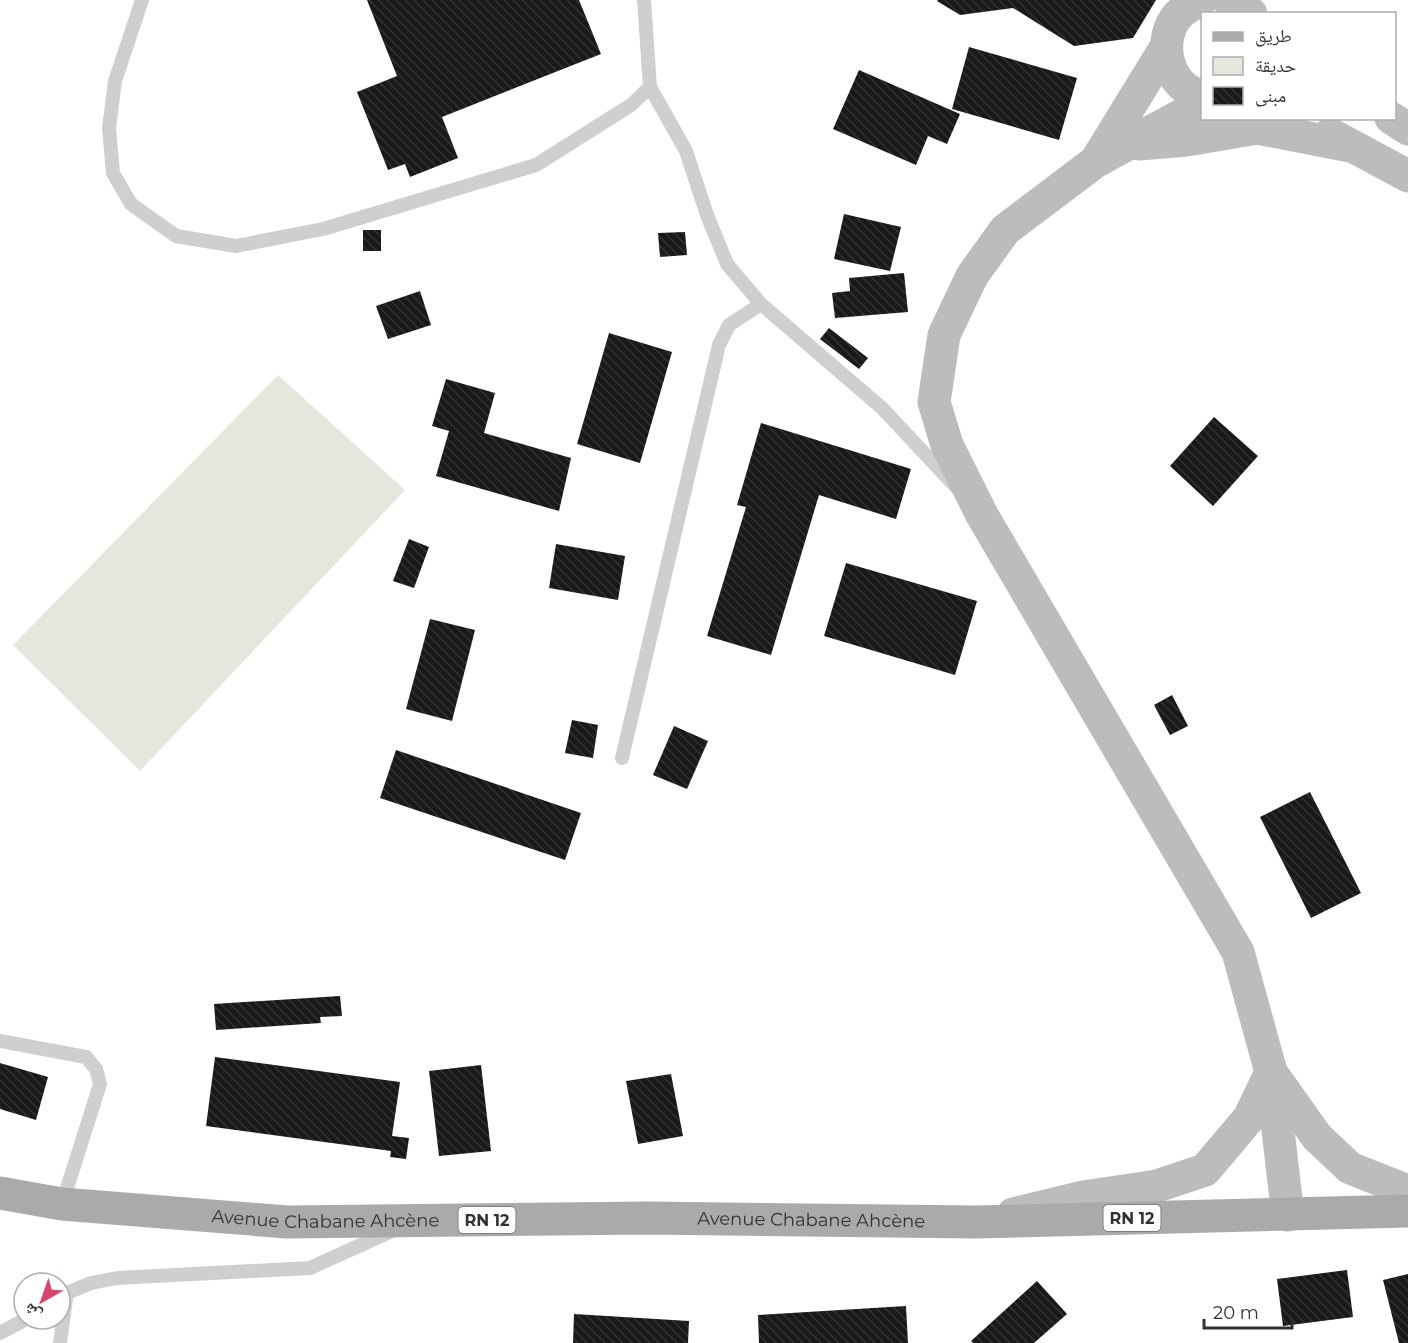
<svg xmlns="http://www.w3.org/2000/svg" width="1408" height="1343" viewBox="0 0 1408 1343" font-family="Montserrat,'Noto Naskh Arabic',sans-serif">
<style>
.green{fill:#e4e8dc}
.building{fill:url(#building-back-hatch)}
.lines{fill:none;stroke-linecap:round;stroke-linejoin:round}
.service{stroke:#cfcfcf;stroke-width:14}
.secondary{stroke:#bcbcbc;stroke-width:33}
.primary{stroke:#aaa;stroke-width:33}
.labels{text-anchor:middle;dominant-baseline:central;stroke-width:6;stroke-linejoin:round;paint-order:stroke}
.shield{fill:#fff;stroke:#707070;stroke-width:1.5}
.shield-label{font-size:16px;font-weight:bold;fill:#323232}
.street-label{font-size:18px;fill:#323232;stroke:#fff}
</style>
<defs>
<pattern id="building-back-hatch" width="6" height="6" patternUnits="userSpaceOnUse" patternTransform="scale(1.5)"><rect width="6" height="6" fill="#191919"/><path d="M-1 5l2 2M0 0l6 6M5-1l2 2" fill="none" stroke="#323232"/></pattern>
</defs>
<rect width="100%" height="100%" fill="#fff"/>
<path class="green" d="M278,375L405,490L140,771L13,645Z"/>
<path class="building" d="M367,0H579L601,54L442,117L458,158L410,177L405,164L388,170L357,92L397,76Z
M938,0H1156L1133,38L1074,46L1013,8L960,15L937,1Z
M969,47L1077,78L1059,140L952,109Z
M859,70L960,114L947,144L928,136L916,165L833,129Z
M844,214L901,227L890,271L834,259Z
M363,230H381V251H363Z
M685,232L687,255L660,257L658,233Z
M904,273L908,312L835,318L832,293L850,291L849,278Z
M420,291L431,325L388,339L376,306Z
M829,328L868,358L859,369L820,339Z
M609,333L672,352L640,463L577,444Z
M446,379L495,393L484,433L571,458L559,511L436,476L449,431L432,426Z
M1214,417L1258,456L1213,506L1170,466Z
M761,423L911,469L896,519L819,495L771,655L707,636L746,507L737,505Z
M409,539L429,547L414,588L393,581Z
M556,544L625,556L618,600L549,588Z
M846,563L977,601L955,675L824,636Z
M430,619L475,630L452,721L406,709Z
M1172,695L1188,726L1170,735L1154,705Z
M572,720L598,725L593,758L565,753Z
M674,726L708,741L687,789L653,775Z
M396,750L581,813L565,860L380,798Z
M1310,792L1361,893L1311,918L1260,817Z
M340,996L342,1016L320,1017L321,1023L216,1030L214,1004Z
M215,1057L400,1082L392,1136L409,1138L406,1159L390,1157L391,1151L206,1126Z
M0,1063L48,1077L36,1120L0,1109Z
M481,1065L491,1151L439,1156L429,1071Z
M671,1074L683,1136L638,1144L626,1081Z
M1347,1270L1353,1317L1283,1326L1277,1279Z
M1408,1274V1343H1399L1383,1280Z
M1037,1281L1067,1314L1034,1343H973L971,1341Z
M906,1306L908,1343H759L758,1315Z
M574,1314L689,1321L688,1343H573Z"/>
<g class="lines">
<path class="service" d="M142,0L115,81L109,128L113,173L131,204L176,236L236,246L323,229L536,165L631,105L650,87L686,151L707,215L727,264L761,304L882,408L956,487
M644,0L650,87
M622,758L719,345L729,325L761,304
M0,1041L86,1057L96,1069L100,1084L62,1204
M60,1296L91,1283L117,1278L310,1268L394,1230
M0,1333L26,1319
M60,1343L67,1292"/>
<path class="secondary" d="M1201,0C1191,5 1181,10 1175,19C1157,46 1169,88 1202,96
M1228,0L1246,9L1251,14
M1202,104L1095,162L1005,230L972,276L944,335L934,402L947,445L982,515L1238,952L1271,1072L1288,1215
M1391,118L1408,129
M1330,134L1408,176
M1139,144L1187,140L1257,128L1350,146
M1096,161L1166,47
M1273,1075L1317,1137L1350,1168L1408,1191
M1013,1214L1083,1197L1157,1186L1205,1170L1249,1118L1271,1072"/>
<path class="primary" id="s1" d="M0,1193L62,1204L287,1222L647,1218L976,1222L1408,1211"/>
</g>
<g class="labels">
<g class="shield">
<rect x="1103.5" y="1205" width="57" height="26" rx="4.5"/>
<rect x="458.5" y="1207" width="57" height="26" rx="4.5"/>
</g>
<g class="shield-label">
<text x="1132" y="1218">RN 12</text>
<text x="487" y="1220">RN 12</text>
</g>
<g class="street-label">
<text stroke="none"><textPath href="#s1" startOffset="327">Avenue Chabane Ahcène</textPath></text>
<text stroke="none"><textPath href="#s1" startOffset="813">Avenue Chabane Ahcène</textPath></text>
</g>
</g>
<rect x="1201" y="12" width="195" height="108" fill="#ffffff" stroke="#adadad" stroke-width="1.5"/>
<rect x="1213" y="32" width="30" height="9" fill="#aaaaaa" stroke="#adadad" stroke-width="1.5"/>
<text x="1255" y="42" font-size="18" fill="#323232">طريق</text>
<rect x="1213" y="57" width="30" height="18" fill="#e4e8dc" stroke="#adadad" stroke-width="1.5"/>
<text x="1255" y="72" font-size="18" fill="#323232">حديقة</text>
<rect x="1213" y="87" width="30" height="18" fill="url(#building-back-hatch)" stroke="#adadad" stroke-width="1.5"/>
<text x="1255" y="102" font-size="18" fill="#323232">مبنى</text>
<g transform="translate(42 1301) rotate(220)"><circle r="28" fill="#ffffff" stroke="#adadad" stroke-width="1.5"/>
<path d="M0-4.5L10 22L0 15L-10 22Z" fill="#d8466a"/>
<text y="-9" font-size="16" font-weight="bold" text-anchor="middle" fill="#323232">ش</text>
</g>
<path d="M1204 1319v9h88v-9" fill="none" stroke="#323232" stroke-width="3"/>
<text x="1213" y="1319" font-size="18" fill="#323232" stroke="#ffffff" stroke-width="4.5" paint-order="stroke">20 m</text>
</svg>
